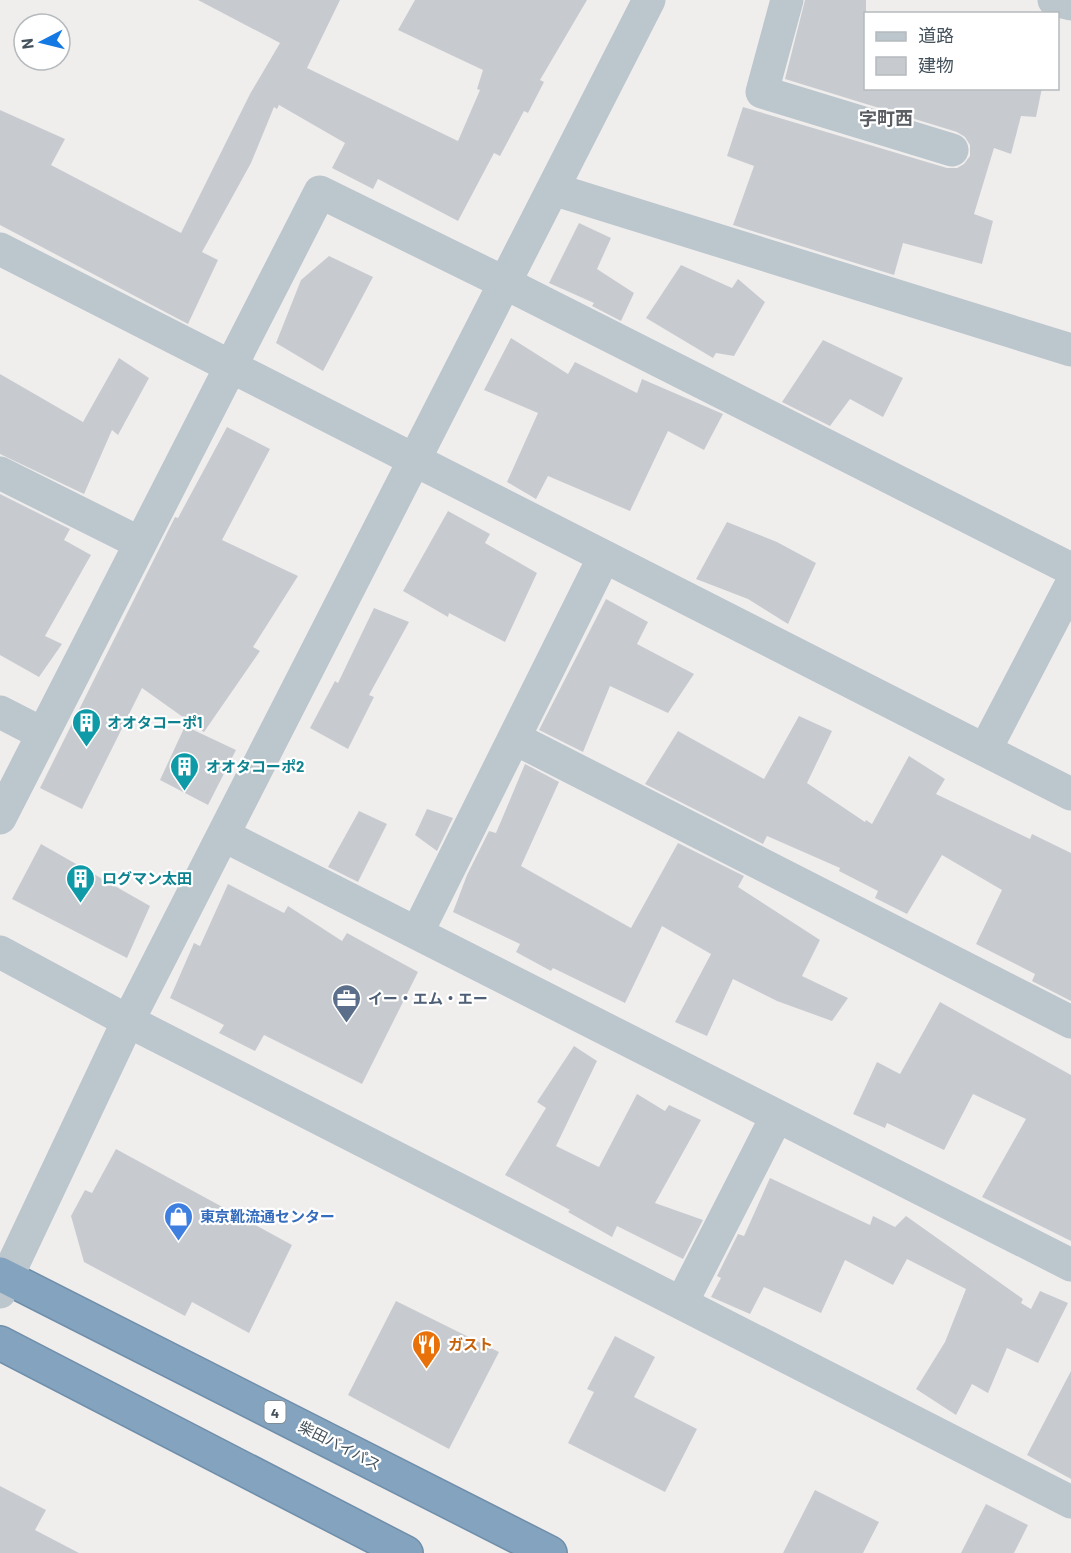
<svg xmlns="http://www.w3.org/2000/svg" width="1071" height="1553" viewBox="0 0 1071 1553" font-family="Barlow,'Noto Sans JP',sans-serif">
<style>
.building{fill:#c7cbd0}
.lines{fill:none;stroke-linecap:round;stroke-linejoin:round}
.highway-casing{stroke:#6f8eaa;stroke-width:36}
.minor{stroke:#bbc6cd;stroke-width:33}
.highway{stroke:#83a3be;stroke-width:33}
.labels{text-anchor:middle;dominant-baseline:central;stroke-width:4.5;stroke-linejoin:round;paint-order:stroke}
.shield{fill:#fff;stroke:#7d868c;stroke-width:1.5}
.shield-label{font-size:14px;font-weight:bold;fill:#45525b}
.culture-label{font-size:15px;font-weight:bold;fill:#0d838f;stroke:#fff;text-anchor:start}
.service-label{font-size:15px;font-weight:bold;fill:#4e5e75;stroke:#fff;text-anchor:start}
.shop-label{font-size:15px;font-weight:bold;fill:#366cbe;stroke:#fff;text-anchor:start}
.food-label{font-size:15px;font-weight:bold;fill:#c56008;stroke:#fff;text-anchor:start}
.street-label{font-size:15px;fill:#45525b;stroke:#fff}
.quarter-label{font-size:18px;font-weight:bold;fill:#5a5e63;stroke:#fff}
</style>
<rect width="100%" height="100%" fill="#f0eded"/>
<path class="building" d="M198,0H340L307,68L458,141L480,90L477,89L483,70L398,30L415,0H587L540,80L544,82L528,113L524,111L500,156L494,153L458,221L378,179L373,189L332,168L345,143L279,105L277,109L274,107L251,163L202,252L218,260L188,324L0,225V110L65,139L51,165L181,233L250,94L280,43Z
M805,0H866V88H1042L1036,117L1021,116L1011,154L994,148L974,214L993,221L982,264L903,243L894,275L733,225L754,166L727,156L743,107L947,168H957L964,164L970,156V145L965,137L957,132L785,79Z
M579,223L611,238L597,269L634,293L621,321L592,306L594,303L549,283Z
M329,256L373,277L323,371L276,343L301,280Z
M681,265L732,288L738,279L765,302L734,356L716,353L713,358L646,318Z
M511,338L568,374L575,362L637,393L642,379L723,414L704,450L668,431L630,511L548,476L536,499L507,482L538,413L484,390Z
M823,340L903,378L883,417L850,399L830,426L782,402Z
M119,358L149,378L118,435L112,430L84,494L0,454V374L83,422Z
M227,427L270,449L222,540L298,576L253,647L260,651L204,732L142,688L82,809L40,788L175,517L178,518Z
M0,494L70,529L64,540L91,555L45,636L62,644L39,677L0,655Z
M448,511L490,534L485,543L537,573L505,642L449,613L448,617L403,591Z
M727,522L777,542L816,563L788,624L748,599L696,579Z
M606,599L648,622L637,644L694,674L668,713L610,686L583,752L539,730Z
M374,608L409,622L369,695L374,697L348,749L310,728L335,681L338,683Z
M799,716L832,731L807,783L865,822L866,820L872,824L909,756L945,779L936,794L1030,839L1032,834L1071,853V1001L1032,981L1035,974L976,944L1002,890L942,855L907,914L875,898L878,891L839,871L840,868L767,836L763,844L645,784L678,731L764,779Z
M185,726L236,750L208,805L160,780Z
M525,764L559,782L521,866L631,928L678,843L744,876L738,887L820,940L802,976L848,998L832,1021L777,1001L733,979L707,1036L675,1022L711,954L662,926L625,1003L553,968L551,971L516,952L520,944L453,912L467,875L489,831L496,833Z
M427,809L453,818L437,851L415,835Z
M359,811L387,824L358,882L328,867Z
M41,844L150,906L127,958L12,899Z
M228,884L284,913L288,906L342,941L347,933L418,972L362,1084L264,1035L255,1051L219,1033L224,1025L170,998L194,943L200,946Z
M940,1002L1071,1075V1241L982,1197L1026,1119L973,1094L944,1150L887,1123L885,1128L853,1114L877,1062L900,1074Z
M574,1046L597,1061L556,1146L599,1167L637,1094L665,1111L669,1105L701,1120L655,1203L703,1220L683,1259L617,1226L612,1237L568,1212L570,1210L505,1175L546,1108L537,1102Z
M116,1149L292,1245L249,1333L192,1302L185,1316L84,1262L71,1216L85,1190L92,1193Z
M770,1178L870,1225L873,1216L895,1227L906,1216L1023,1299L1021,1303L1031,1309L1040,1291L1068,1303L1038,1363L1007,1348L988,1393L972,1384L956,1415L916,1389L945,1342L966,1289L907,1259L893,1285L845,1260L821,1313L764,1287L750,1314L711,1297L721,1278L717,1276L738,1234L744,1236Z
M396,1301L499,1352L449,1449L348,1395Z
M615,1336L655,1357L634,1397L697,1429L665,1492L568,1443L594,1392L587,1389Z
M1071,1371V1479L1027,1455Z
M0,1486L46,1510L35,1530L79,1553H0Z
M815,1490L879,1522L863,1553H783Z
M986,1504L1028,1525L1014,1553H961Z"/>
<g class="lines">
<defs>
<path id="highway" d="M0,1274L550,1553
M0,1343L406,1553"/>
</defs>
<use href="#highway" class="highway-casing"/>
<path class="minor" d="M787,0L762,92L952,150
M1054,0L1071,4
M553,189L1071,350
M0,249L1071,794
M0,473L140,543
M0,712L43,734
M514,738L1071,1022
M985,750L1071,585
M0,818L320,192L505,283L1071,569
M223,835L1071,1265
M417,933L604,557
M0,952L128,1021L1071,1502
M0,1292L128,1021L649,0
M682,1302L777,1116"/>
<use href="#highway" class="highway"/>
</g>
<defs>
<symbol id="building-pin" viewBox="-11 -11 22 30"><path d="M0 17L-7.5 6A9.5 9.5 0 1 1 7.5 6Z" fill="#0f9aa8" stroke="#fff"/><path d="M-4-6H4V6H1V3H-1V6H-4ZM-2.5-4.3h1.7v1.8h-1.7ZM.8-4.3h1.7v1.8H.8ZM-2.5-1h1.7V.8h-1.7ZM.8-1h1.7V.8H.8Z" fill="#fff"/></symbol>
<symbol id="office-pin" viewBox="-11 -11 22 30"><path d="M0 17L-7.5 6A9.5 9.5 0 1 1 7.5 6Z" fill="#5c6f8a" stroke="#fff"/><path d="M-6-3h4V-5.5h4V-3h4V5H-6ZM-1-4.5V-3h2v-1.5ZM-6 0V1H6V0Z" fill="#fff"/></symbol>
<symbol id="shop-pin" viewBox="-11 -11 22 30"><path d="M0 17L-7.5 6A9.5 9.5 0 1 1 7.5 6Z" fill="#3f7fe0" stroke="#fff"/><path d="M-5-2.5h2.3a2.7 3.5 0 0 1 5.4 0H5L5.5 6h-11ZM-1.5-2.5h3a1.5 2.3 0 0 0-3 0Z" fill="#fff"/></symbol>
<symbol id="restaurant-pin" viewBox="-11 -11 22 30"><path d="M0 17L-7.5 6A9.5 9.5 0 1 1 7.5 6Z" fill="#e8710a" stroke="#fff"/><path d="M-5-6h1v4h1v-4h1v4h1v-4h1v5L-1.5 .5V6h-2V.5L-5-1ZM5-6V6H3V1.5H1.5Q1.5-4 5-6Z" fill="#fff"/></symbol>
</defs>
<g fill-rule="evenodd">
<use href="#building-pin" x="70" y="706" width="33" height="45"/>
<use href="#building-pin" x="168" y="750" width="33" height="45"/>
<use href="#building-pin" x="64" y="862" width="33" height="45"/>
<use href="#office-pin" x="330" y="982" width="33" height="45"/>
<use href="#shop-pin" x="162" y="1200" width="33" height="45"/>
<use href="#restaurant-pin" x="410" y="1328" width="33" height="45"/>
</g>
<g class="labels">
<rect class="shield" x="264.5" y="1401" width="21" height="22" rx="4.5"/>
<g class="shield-label">
<text x="275" y="1412">4</text>
</g>
<g class="culture-label">
<text x="107" y="722">オオタコーポ1</text>
<text x="206" y="766">オオタコーポ2</text>
<text x="102" y="878">ログマン太田</text>
</g>
<g class="service-label">
<text x="368" y="998">イー・エム・エー</text>
</g>
<g class="shop-label">
<text x="200" y="1216">東京靴流通センター</text>
</g>
<g class="food-label">
<text x="448" y="1344">ガスト</text>
</g>
<g class="street-label">
<text transform="translate(340 1445) rotate(27)">柴田バイパス</text>
</g>
<g class="quarter-label">
<text x="886" y="118">字町西</text>
</g>
</g>
<rect x="864" y="12" width="195" height="78" fill="#ffffff" stroke="#b5babd" stroke-width="1.5"/>
<rect x="876" y="32" width="30" height="9" fill="#bbc6cd" stroke="#b5babd" stroke-width="1.5"/>
<text x="918" y="42" font-size="18" fill="#45525b">道路</text>
<rect x="876" y="57" width="30" height="18" fill="#c7cbd0" stroke="#b5babd" stroke-width="1.5"/>
<text x="918" y="72" font-size="18" fill="#45525b">建物</text>
<g transform="translate(42 42) rotate(263)"><circle r="28" fill="#ffffff" stroke="#b5babd" stroke-width="1.5"/>
<path d="M0-4.5L10 22L0 15L-10 22Z" fill="#1479e3"/>
<text y="-9" font-size="16" font-weight="bold" text-anchor="middle" fill="#45525b">N</text>
</g>
</svg>
